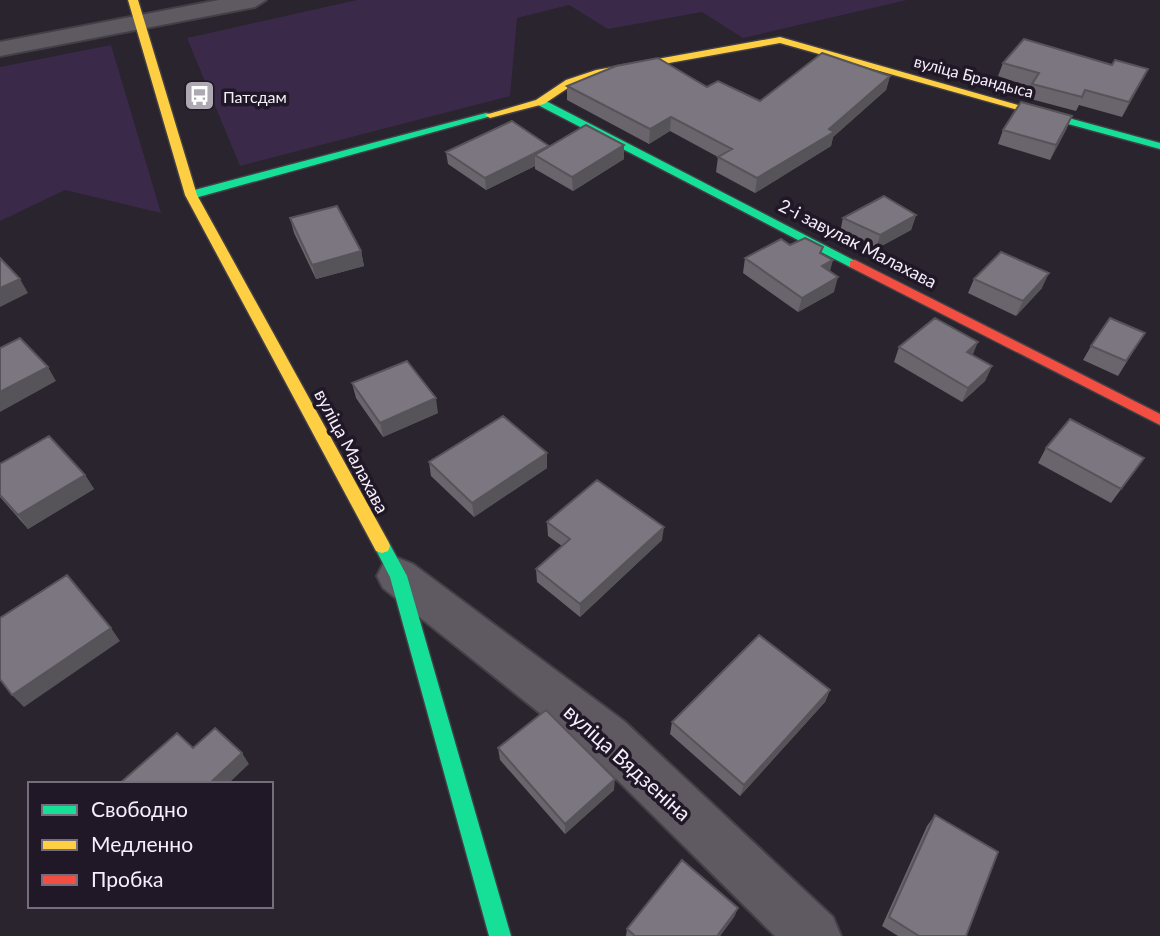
<svg xmlns="http://www.w3.org/2000/svg" width="1160" height="936" viewBox="0 0 1160 936" font-family="Lato,sans-serif">
<style>
.green{fill:#3b2949}
.lines{fill:none;stroke-linecap:round;stroke-linejoin:round}
.street-casing{stroke:#433f46;stroke-width:4}
.fast-casing{stroke:#433f46;stroke-width:3}
.slow-casing{stroke:#433f46;stroke-width:3}
.jam-casing{stroke:#433f46;stroke-width:3}
.street{fill:#5f5a62;fill-rule:evenodd}
.fast{fill:#16e098;fill-rule:evenodd}
.slow{fill:#ffcf43;fill-rule:evenodd}
.jam{fill:#f24e42;fill-rule:evenodd}
.wall{fill:#6a656d}
.shaded-wall{fill:#565359}
.building{fill:#7b767f;stroke:#565359;stroke-width:2}
.labels{text-anchor:middle;dominant-baseline:central;stroke-width:7;stroke-linejoin:round;paint-order:stroke}
.far-street-label{font-size:16px;fill:#f5effa;stroke:#201727}
.far-poi-label{font-size:16px;fill:#f5effa;stroke:#201727;text-anchor:start}
.street-label{font-size:18px;fill:#f5effa;stroke:#201727}
.near-street-label{font-size:21px;fill:#f5effa;stroke:#201727}
</style>
<rect width="100%" height="100%" fill="#29242d"/>
<path class="green" d="M357,0H907L743,38L702,12L608,29L569,5L517,18L510,96L240,166L187,38Z
M111,45L161,213L65,190L0,221V67Z"/>
<g class="lines">
<defs>
<path id="street" d="M219,0H266L255,7L0,56V42Z
M398,558L413,564L624,721L833,917L841,936H775L590,753L383,588L377,576L383,564Z"/>
<path id="fast" d="M536,100H544L861,264L860,267H850L536,104Z
M486,113L495,115L195,198L191,199L185,195L187,192Z
M1065,117L1160,143V149L1061,122V118Z
M382,539L388,541L407,576L511,936H489L390,577L374,546L376,541Z"/>
<path id="slow" d="M128,0H138L197,195L388,541L390,546L388,551L382,553L376,551L185,195Z
M780,37L1070,120L1061,122L780,43L602,75L574,84L544,104L490,118L485,115L536,100L566,80L596,70Z"/>
<path id="jam" d="M855,260L1160,414V425L850,267V261Z"/>
</defs>
<use href="#street" class="street-casing"/>
<use href="#fast" class="fast-casing"/>
<use href="#slow" class="slow-casing"/>
<use href="#jam" class="jam-casing"/>
<use href="#street" class="street"/>
<use href="#fast" class="fast"/>
<use href="#slow" class="slow"/>
<use href="#jam" class="jam"/>
</g>
<path class="wall" d="M1003,63L1112,65L1148,69L1122,117L1079,105L1076,111L1027,98L1031,87L998,76Z
M890,76L886,90L833,137L831,146L755,193L716,172L718,157L670,131L649,144L567,100V86L707,87L760,101Z
M1072,116L1066,130L1050,160L998,144L1003,130Z
M549,146L624,159L573,191L535,169V166L486,190L448,164L446,152Z
M916,215L911,230L876,249L840,232L843,218Z
M290,218L361,251L364,266L316,279L294,233Z
M790,245L823,247L821,254L830,272L834,292L798,312L743,273L745,258Z
M974,279L1042,288L1016,316L968,293Z
M1091,346L1136,347L1118,376L1083,360Z
M899,347L972,356L992,366L985,381L962,402L894,362Z
M352,383L438,413L383,437L356,398Z
M1046,448L1144,458L1111,503L1038,463Z
M547,453V468L474,517L431,476L429,462Z
M0,464L85,475L94,489L28,529L0,497Z
M547,522L662,540L580,617L537,582L536,569L562,546L548,536Z
M830,690L825,702L740,796L670,734L672,722Z
M498,748L614,790L565,834L500,760Z
M935,815L966,936H898L882,926L927,826Z
M738,908L734,917L720,936H626L627,929Z"/>
<path class="shaded-wall" d="M1148,69L1141,83L1122,117L1129,102Z
M890,76L886,90L833,137L831,146L755,193L757,178Z
M1072,116L1066,130L1050,160L1056,145Z
M671,117L670,131L649,144L650,129Z
M624,145V159L573,191L572,177Z
M549,146L535,155V166L486,190L485,178Z
M916,215L911,230L876,249L880,235Z
M361,251L364,266L316,279L312,265Z
M833,260L829,275L822,266Z
M1049,273L1042,288L1016,316L1023,301Z
M838,277L834,292L798,312L802,298Z
M20,279L28,293L0,307V288Z
M978,342L972,357L967,352Z
M992,366L985,381L962,402L968,388Z
M48,367L56,381L0,412V392Z
M436,398L438,413L383,437L380,423Z
M547,453V468L474,517L472,503Z
M85,475L94,489L28,529L18,515Z
M664,527L662,540L580,617V604Z
M111,628L120,641L24,707L12,695Z
M830,690L825,702L740,796L744,785Z
M242,753L249,764L228,784H209Z
M615,779L614,790L565,834V824Z
M738,908L734,917L720,936H717Z"/>
<path class="building" d="M1024,39L1112,65L1115,60L1148,69L1129,102L1085,90L1082,97L1032,84L1039,73L1003,63Z
M822,53L890,76L829,129L834,132L757,178L718,157L732,149L671,117L650,129L567,86L616,66L658,58L707,87L718,81L760,101Z
M1021,102L1072,116L1056,145L1003,130Z
M512,121L549,146L485,178L446,152Z
M586,125L624,145L572,177L535,155Z
M884,196L916,215L880,235L843,218Z
M337,206L361,251L312,265L290,218Z
M805,238L823,247L820,253L833,260L822,266L838,277L802,298L745,258L781,239L790,245Z
M1001,252L1049,273L1023,301L974,279Z
M0,258L20,279L0,288Z
M935,318L978,342L967,352L992,366L968,388L899,347Z
M1110,318L1145,333L1126,361L1091,346Z
M20,338L48,367L0,392V348Z
M407,361L436,398L380,423L352,383Z
M503,416L547,453L472,503L429,462Z
M1070,419L1144,458L1121,489L1046,448Z
M49,436L85,475L18,515L0,495V464Z
M597,480L664,527L580,604L536,569L570,539L547,522Z
M67,575L111,628L12,695L0,679V618Z
M759,635L830,690L744,785L672,722Z
M546,710L615,779L565,824L498,748Z
M215,728L242,753L209,784H119L177,733L193,748Z
M935,815L998,852L966,936H919L889,917Z
M682,860L738,908L717,936H635L627,929Z"/>
<defs>
<symbol id="bus-square" viewBox="-11 -11 22 22"><rect x="-9" y="-9" width="18" height="18" rx="4" fill="#aea8b2" stroke="#201727"/><path d="M-5-6H5V4H4V6H2V4H-2V6H-4V4H-5ZM-3.5-4V0h7V-4ZM-3.5 1.2v1.5H-2V1.2ZM2 1.2v1.5H3.5V1.2Z" fill="#fff"/></symbol>
</defs>
<g fill-rule="evenodd">
<use href="#bus-square" x="182" y="78" width="35" height="35"/>
</g>
<g class="labels">
<g class="far-street-label">
<text transform="translate(974 76) rotate(15)">вуліца Брандыса</text>
</g>
<g class="far-poi-label">
<text x="223" y="96">Патсдам</text>
</g>
<g class="street-label">
<text transform="translate(858 243) rotate(27)">2-і завулак Малахава</text>
<text transform="translate(352 451) rotate(62)">вуліца Малахава</text>
</g>
<g class="near-street-label">
<text transform="translate(628 762) rotate(42)">вуліца Вядзеніна</text>
</g>
</g>
<rect x="28" y="782" width="245" height="126" fill="#201727" stroke="#756d7b" stroke-width="2"/>
<rect x="42" y="805" width="35" height="10" fill="#16e098" stroke="#756d7b" stroke-width="2"/>
<text x="91" y="817" font-size="21" fill="#f5effa">Свободно</text>
<rect x="42" y="840" width="35" height="10" fill="#ffcf43" stroke="#756d7b" stroke-width="2"/>
<text x="91" y="852" font-size="21" fill="#f5effa">Медленно</text>
<rect x="42" y="875" width="35" height="10" fill="#f24e42" stroke="#756d7b" stroke-width="2"/>
<text x="91" y="887" font-size="21" fill="#f5effa">Пробка</text>
</svg>
